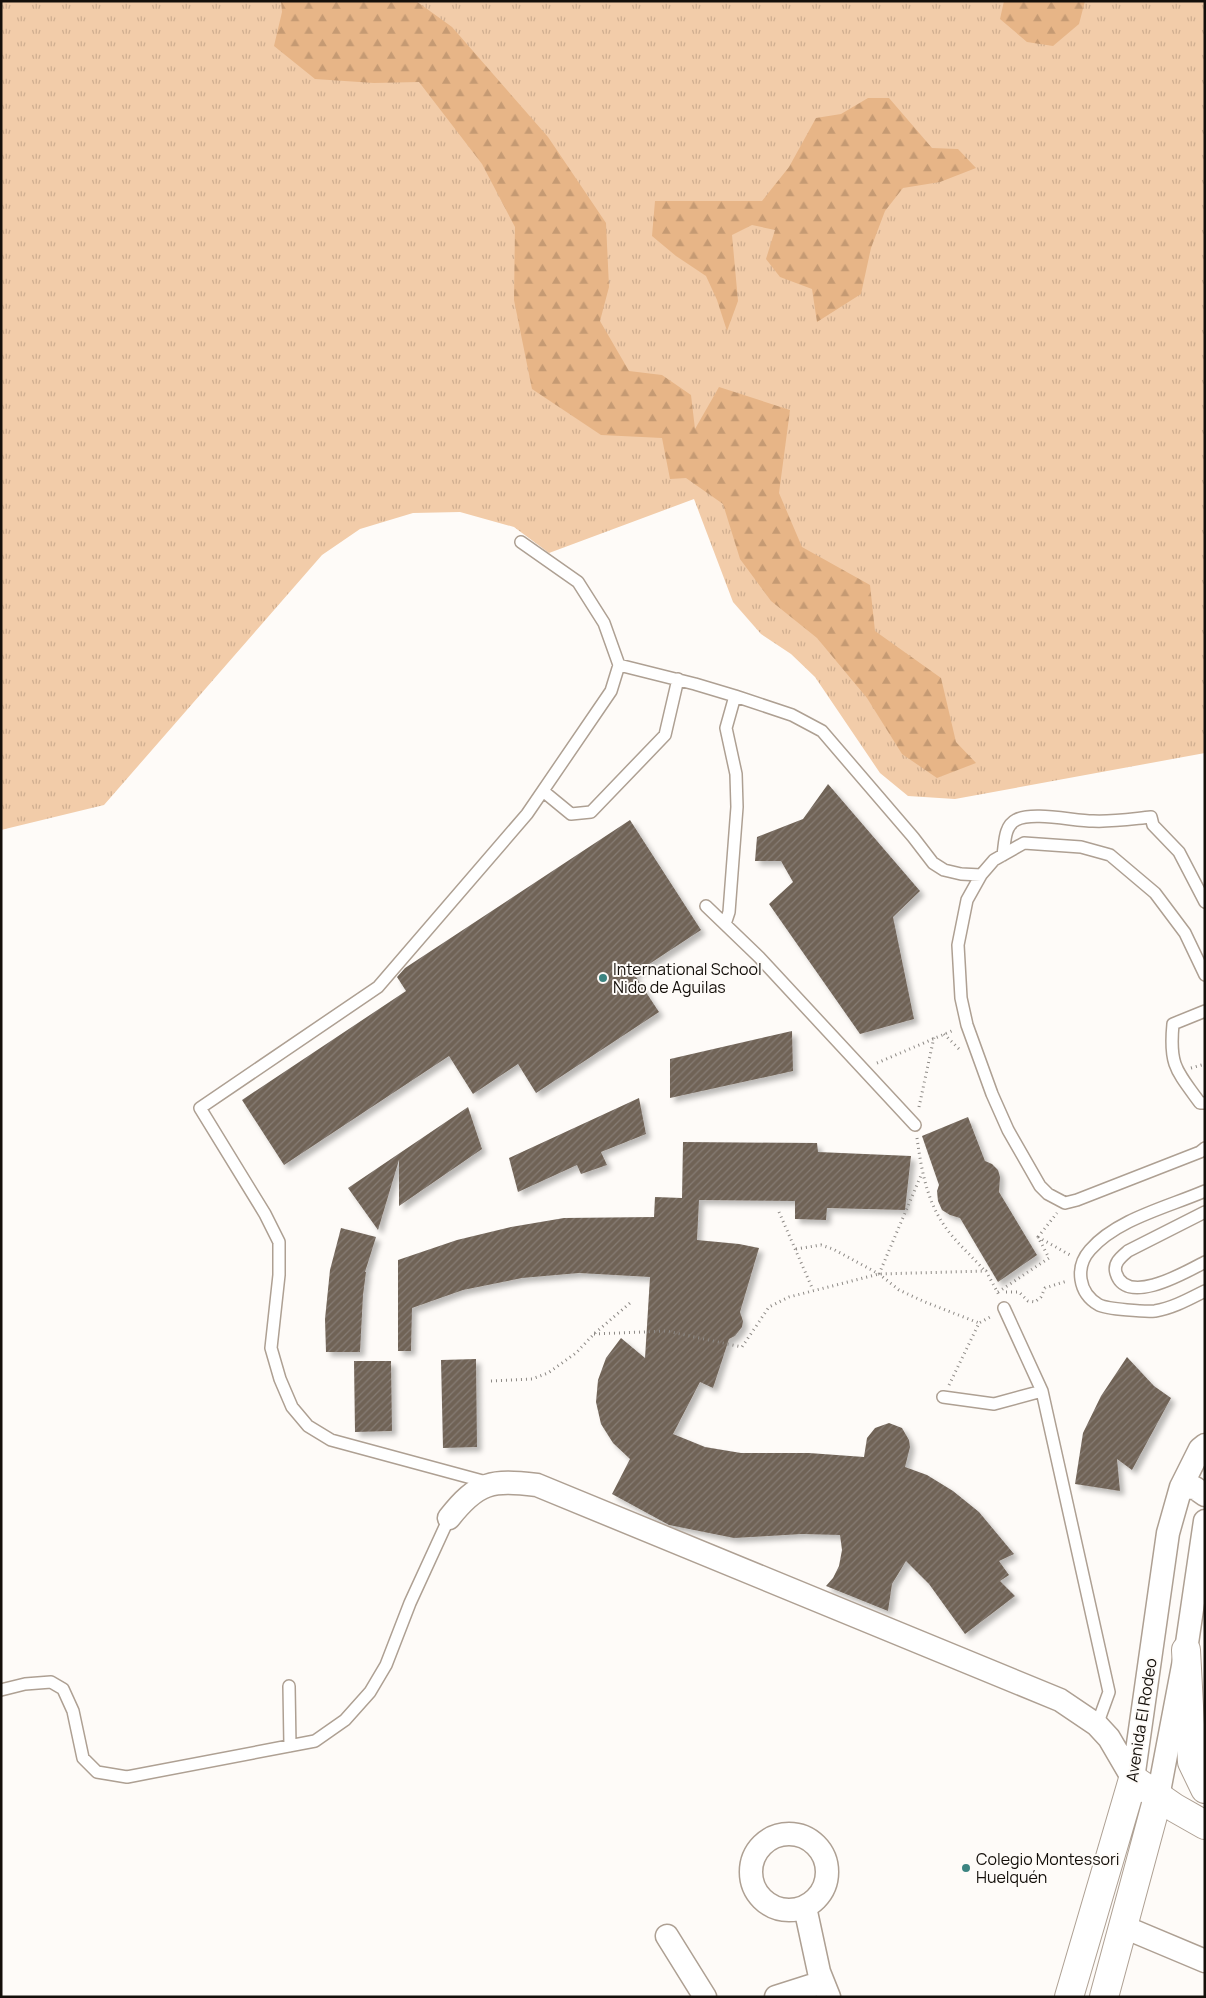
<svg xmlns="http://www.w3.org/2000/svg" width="1206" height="1998" viewBox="0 0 1206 1998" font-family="Manrope,sans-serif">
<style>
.grass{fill:url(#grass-tufts)}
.forest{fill:url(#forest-firs)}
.building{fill:url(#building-hatch);filter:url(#shadow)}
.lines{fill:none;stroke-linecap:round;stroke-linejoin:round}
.service-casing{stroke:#aea093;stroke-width:14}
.minor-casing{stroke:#aea093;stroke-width:25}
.tertiary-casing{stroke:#aea093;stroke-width:30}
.path{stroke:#8d8985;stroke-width:3;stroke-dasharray:1 4;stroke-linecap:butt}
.service{stroke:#fff;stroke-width:11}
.minor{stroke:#fff;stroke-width:22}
.tertiary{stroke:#fff;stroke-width:28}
.poi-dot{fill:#3c8481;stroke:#fefbf8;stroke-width:2}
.labels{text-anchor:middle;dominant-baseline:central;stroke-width:4;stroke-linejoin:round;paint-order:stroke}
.poi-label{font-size:16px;fill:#140f0a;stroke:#fefbf8;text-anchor:start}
.street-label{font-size:16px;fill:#140f0a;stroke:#fefbf8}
</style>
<defs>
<pattern id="grass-tufts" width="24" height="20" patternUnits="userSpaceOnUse" patternTransform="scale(1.25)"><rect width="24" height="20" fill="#f2cca9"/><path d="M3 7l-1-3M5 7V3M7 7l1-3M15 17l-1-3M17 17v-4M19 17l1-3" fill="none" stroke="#cfae90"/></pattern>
<pattern id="forest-firs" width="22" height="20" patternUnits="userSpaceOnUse" patternTransform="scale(1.25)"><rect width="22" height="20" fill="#e7b587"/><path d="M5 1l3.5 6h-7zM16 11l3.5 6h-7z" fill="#c59a73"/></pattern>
<pattern id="building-hatch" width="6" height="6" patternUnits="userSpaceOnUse" patternTransform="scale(1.25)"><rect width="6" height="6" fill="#706357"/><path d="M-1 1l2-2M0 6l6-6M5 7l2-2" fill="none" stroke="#867c74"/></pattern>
<filter id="shadow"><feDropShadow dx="4.5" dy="4.5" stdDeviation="2.5" flood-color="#0004"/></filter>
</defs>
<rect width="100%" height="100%" fill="#fefbf8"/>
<path class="grass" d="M1,1H1205V753L955,799L908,796L880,773L815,677L791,654L761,634L733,602L694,499L549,553L514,527L460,512L413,513L360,529L322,555L104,805L1,830Z"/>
<path class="forest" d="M281,1H416L452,27L548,137L606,223L609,287L600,321L629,371L662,375L691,395L695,429L719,387L790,410L779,493L802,547L870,585L875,631L941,678L956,742L976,763L937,778L902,754L867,698L817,638L771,601L740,559L723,504L686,478L670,479L662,438L601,435L532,389L514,300L515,227L482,164L419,82L374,83L315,79L274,46L282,12Z
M1004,1H1085L1079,24L1053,46L1027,42L1000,19Z
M868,98H889L932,148L958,149L976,168L940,182L903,188L885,211L871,248L861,294L817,322L812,289L780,277L766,259L775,230L752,225L732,235L738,301L727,331L717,300L706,276L676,256L652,236L655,201H762L789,167L816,118L841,114Z"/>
<path class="building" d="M828,784L920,891L893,917L914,1019L860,1034L769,904L793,882L781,861H755L757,837L803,819Z
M630,820L701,930L634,974L659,1012L536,1093L518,1064L473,1094L449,1056L284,1165L242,1100L406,991L397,977L405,968Z
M792,1031L793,1071L670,1098V1059Z
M639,1098L646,1134L601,1152L607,1165L581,1174L577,1165L518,1192L509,1158Z
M468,1107L482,1149L399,1206V1160L378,1230L348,1188Z
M968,1117L985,1161L992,1164L998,1170L1000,1177L999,1192L1037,1255L998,1282L960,1218L950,1215L942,1210L938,1201L937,1191L939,1185L922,1136Z
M683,1142L817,1143L818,1152L911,1156L905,1210L827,1208L826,1220L795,1219V1201L699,1200L697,1240L739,1244L759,1248L740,1312L743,1321L742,1327L735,1336L729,1339L713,1388L700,1382L673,1434L705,1447L741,1453H809L864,1457L867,1438L875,1428L889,1423L902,1428L909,1440L910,1447L905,1467L927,1475L953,1491L979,1512L1014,1554L999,1561L1009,1575L1000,1581L1015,1596L965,1634L929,1584L906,1561L892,1584L888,1611L826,1586L833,1578L839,1566L842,1550L840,1535L802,1534L734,1538L669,1525L612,1494L630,1459L613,1443L601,1424L596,1402L598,1380L606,1358L621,1338L645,1358L650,1277L579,1273L522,1278L463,1290L412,1308L411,1351H398V1260L457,1240L511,1227L564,1218L654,1217L655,1197L682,1198Z
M341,1228L376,1237L365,1272H366L363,1295L360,1352H326L325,1319L330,1270Z
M1127,1357L1154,1386L1171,1398L1132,1470L1117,1459L1120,1491L1075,1484L1083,1433L1101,1396Z
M476,1359L477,1447L443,1448L441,1360Z
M354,1361H391L392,1431L355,1432Z"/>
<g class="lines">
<defs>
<path id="service" d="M619,665L695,684L735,696L792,715L822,731L913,837L933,863L944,870L961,874L981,875L994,860L1024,843L1081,847L1110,855L1155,893L1185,933L1205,975
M543,791L571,814L591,812L665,735L678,679
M1003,855C1005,843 1004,826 1016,820C1032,811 1074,821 1093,821C1112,822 1131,819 1151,817L1153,825L1179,852L1205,902
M981,875L967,900L958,945L961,998L967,1025L992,1094L1008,1130L1040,1186L1048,1194L1065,1203L1077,1200L1200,1152L1205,1148
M706,906L759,957L915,1125
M725,924L729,912L737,807L736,774L726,728L735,696
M1205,1011L1173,1024C1169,1065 1176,1070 1200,1103H1205
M1205,1191C1168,1207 1117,1219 1090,1250C1075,1267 1078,1293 1099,1305C1107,1309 1146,1312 1155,1311C1173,1308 1189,1299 1205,1291
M1205,1212L1128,1251C1121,1257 1113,1263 1116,1273C1126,1307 1186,1272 1205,1262
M1004,1308L1042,1391
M943,1397L994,1404L1042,1391L1109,1692L1097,1725
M490,1483L331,1440L308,1426L292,1407L280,1379L271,1348L279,1275V1242L265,1214L200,1108L378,987L527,814L611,691L619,665L604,623L578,582L521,542
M289,1686L290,1746
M1,1690L25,1684L51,1682L63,1689L73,1711L83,1758L97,1772L127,1777L315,1741L345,1720L370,1692L386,1665L410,1603L449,1518"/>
<path id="minor" d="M1181,1487L1195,1488L1205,1495
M449,1518C478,1481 492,1480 537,1485L1060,1700L1097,1725L1109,1738L1133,1779
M1133,1779L1168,1533L1181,1487L1200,1449L1205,1445
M1158,1797L1186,1650L1205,1521
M751 1872a38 38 0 1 1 76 0a38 38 0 1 1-76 0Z
M805,1907L819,1972L829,1997
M1124,1927L1205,1961
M667,1936L705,1997
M776,1997L823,1982"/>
<path id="tertiary" d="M1186,1650L1192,1762L1205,1789
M1069,1997L1133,1779L1175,1808L1205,1825
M1104,1997L1158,1797"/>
</defs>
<use href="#service" class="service-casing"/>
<use href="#minor" class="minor-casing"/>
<use href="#tertiary" class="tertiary-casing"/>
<path class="path" d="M944,1034L959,1049
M877,1063L954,1030
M1191,1068L1205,1064
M919,1107L934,1037
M917,1138C921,1167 926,1197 942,1222C953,1240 971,1255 985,1271
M779,1212L813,1290
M1038,1237L1070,1255
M796,1249L821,1245L833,1249L879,1274L899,1290L925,1302L979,1323
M879,1274L922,1173
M998,1292L1049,1258L1038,1237L1057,1213
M1006,1292H1019L1028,1301L1035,1302L1041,1297L1045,1288L1067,1281
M594,1334L666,1331L742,1347L769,1307L789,1297L879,1274L986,1271L999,1295
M491,1381L532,1379L548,1373L576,1353L594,1334L630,1303
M949,1385L979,1323L992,1316"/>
<use href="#service" class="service"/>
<use href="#minor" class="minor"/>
<use href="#tertiary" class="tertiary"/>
</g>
<g class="poi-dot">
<circle cx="603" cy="978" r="5"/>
<circle cx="966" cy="1868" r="5"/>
</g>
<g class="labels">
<g class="poi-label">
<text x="613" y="969">International School<tspan x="613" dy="18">Nido de Aguilas</tspan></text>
<text x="976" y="1859">Colegio Montessori<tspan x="976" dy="18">Huelquén</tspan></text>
</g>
<g class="street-label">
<text transform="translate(1141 1720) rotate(-81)">Avenida El Rodeo</text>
</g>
</g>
<rect width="1206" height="1998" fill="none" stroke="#140f0a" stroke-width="5"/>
</svg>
